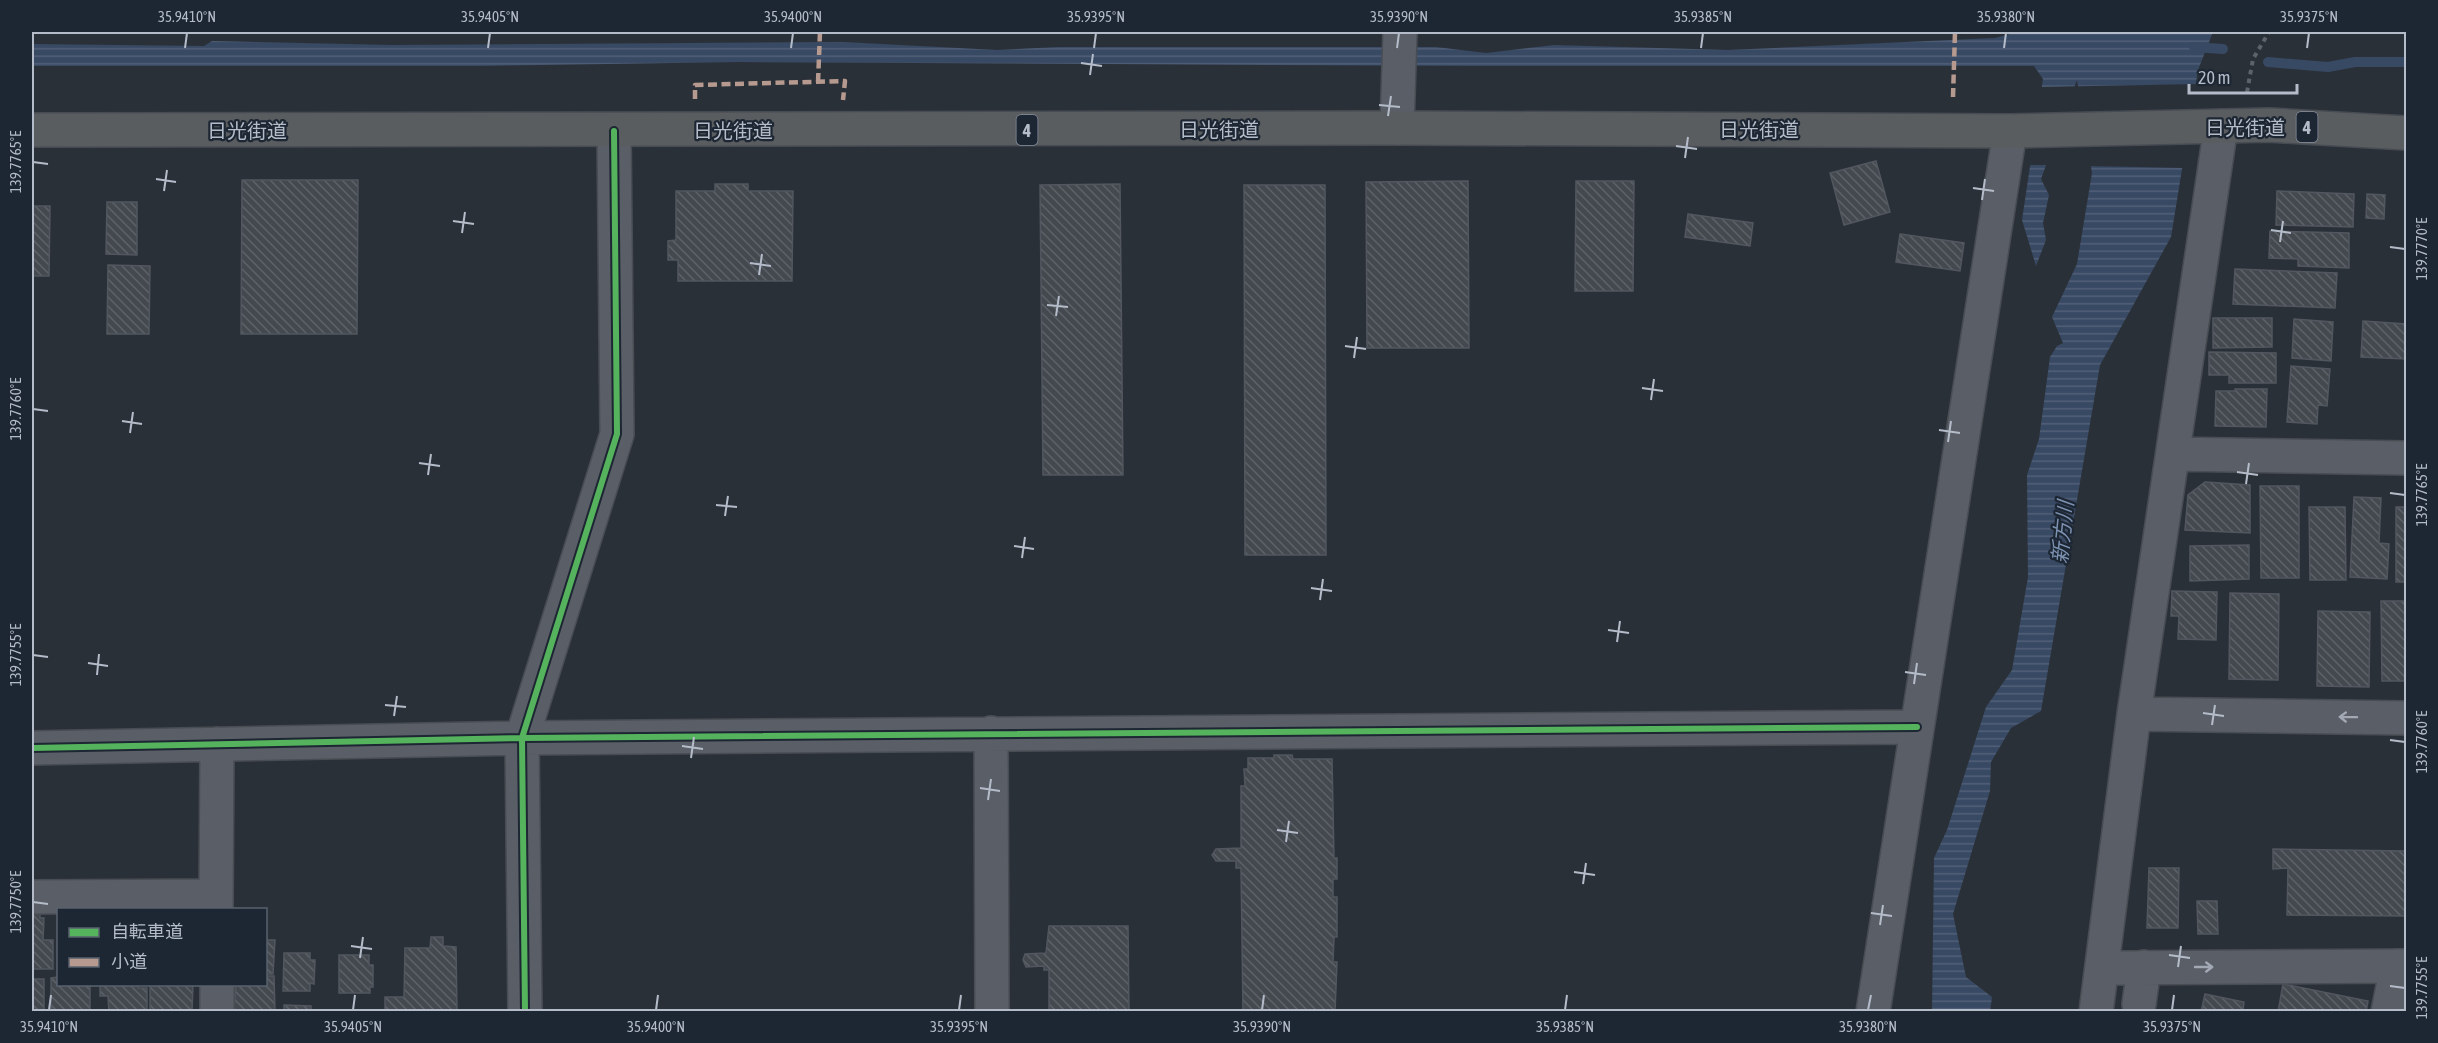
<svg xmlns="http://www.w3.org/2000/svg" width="2438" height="1043" viewBox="0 0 2438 1043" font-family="'Asap Condensed','Noto Sans JP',sans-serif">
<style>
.water{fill:url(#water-rules)}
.pier{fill:#2a3038}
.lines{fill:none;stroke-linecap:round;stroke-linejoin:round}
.stream{stroke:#384963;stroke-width:10}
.building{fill:url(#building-back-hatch);stroke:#52575f;stroke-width:1.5}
.minor-casing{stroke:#484c53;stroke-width:36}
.highway-casing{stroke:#474c53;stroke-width:36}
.path{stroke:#5d636a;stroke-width:4;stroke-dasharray:4.5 4.5;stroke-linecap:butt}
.minor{stroke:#5a5e66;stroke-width:33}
.highway{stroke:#5a5d60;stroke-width:33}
.quiet{stroke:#b69a8f;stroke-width:4.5;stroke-dasharray:9 4.5;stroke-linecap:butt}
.cycleway-casing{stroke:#1d2633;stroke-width:10}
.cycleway{stroke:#56b35d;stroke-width:6}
.oneway{stroke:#a2a9b5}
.ticks{fill:none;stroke:#b4bcc9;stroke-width:2}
.labels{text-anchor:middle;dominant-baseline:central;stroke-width:4.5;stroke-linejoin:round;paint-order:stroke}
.shield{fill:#1d2633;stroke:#878f9c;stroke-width:1.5}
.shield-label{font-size:18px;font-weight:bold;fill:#b4bcc9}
.street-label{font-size:20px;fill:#b4bcc9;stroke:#1d2633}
.water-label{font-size:21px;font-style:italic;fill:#7c92b1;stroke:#1d2633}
.neatline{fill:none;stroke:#b4bcc9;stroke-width:2}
.ticks-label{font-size:15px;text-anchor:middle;fill:#b4bcc9}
</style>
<defs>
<pattern id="water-rules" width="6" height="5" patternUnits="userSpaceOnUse" patternTransform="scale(1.5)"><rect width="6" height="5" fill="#384963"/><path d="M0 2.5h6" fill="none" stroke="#526178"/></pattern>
<pattern id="building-back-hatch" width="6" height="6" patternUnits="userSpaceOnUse" patternTransform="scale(1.5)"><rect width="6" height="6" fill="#444950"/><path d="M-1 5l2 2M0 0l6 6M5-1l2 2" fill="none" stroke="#5d6168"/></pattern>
</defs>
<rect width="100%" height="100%" fill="#2a3038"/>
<path class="water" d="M2018,32H2213L2198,70L2171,237L2100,365L2041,711L2011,728L1991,762L1990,791L1953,914L1966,977L1992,997L1990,1012L1932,1011L1934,858L1947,830L1986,707L2012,670L2028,577L2027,475L2039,439L2050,357L2057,346L2063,343L2052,317L2077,264L2092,173L2077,80L2041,179L2049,195L2043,223L2046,240L2036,266L2022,220L2043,79L2034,66H1470L739,62L482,66H32V44L204,46L212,41L393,45L843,42L997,50L1058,47H1436L1486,53L1554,45L1728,50L1995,38Z"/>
<path class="pier" d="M2199,84L2185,168L2088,166L2076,90L2049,165H2027L2039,87Z"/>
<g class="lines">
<path class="stream" d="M2194,47L2223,49
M2268,62L2328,67L2355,62H2406"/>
</g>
<path class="building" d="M1876,161L1890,212L1844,225L1830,173Z
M242,180H358L357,334H241Z
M1468,181L1469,348H1367L1366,182Z
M1576,181H1634L1633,291H1575Z
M715,184H748V191H793L792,281H678V260H668V241L676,240V191H715Z
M1120,184L1123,475H1043L1040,185Z
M1244,185H1325L1326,555H1245Z
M2277,191L2354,194L2353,227L2276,225Z
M2367,194L2385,195L2384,219L2366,218Z
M107,202H137V255L106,254Z
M32,206H50L49,276H32Z
M1688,214L1753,223L1750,246L1685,237Z
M2270,231L2349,233V268L2298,266V259L2269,258Z
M1900,234L1964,243L1960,271L1896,262Z
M108,265L150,266L149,334H107Z
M2235,269L2337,273L2335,308L2233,304Z
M2213,318H2272V347L2213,348Z
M2294,319L2333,322L2331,361L2292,358Z
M2363,321L2406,324V359L2361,357Z
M2209,352L2276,353V383H2229V375H2209Z
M2291,366L2330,369L2327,406L2318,405L2317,424L2287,422Z
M2235,389H2267L2266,427L2215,426L2216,391H2235Z
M2205,482L2250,485V533L2185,530L2188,495Z
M2260,486H2299V578H2261Z
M2354,497L2381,498L2379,543L2389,544L2387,579L2350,577Z
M2309,507H2345L2346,580H2310Z
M2396,507H2406V582H2396Z
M2249,545V579L2190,581V546Z
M2172,591L2217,592L2216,640L2178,639L2179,616H2171Z
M2230,593L2279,594L2278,680L2229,679Z
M2381,601H2406V681H2382Z
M2318,611L2370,612L2369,687L2317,686Z
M1274,755H1292L1293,759H1332L1334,858H1337V879H1333V897H1337V937H1334L1333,962H1337L1335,1012H1243L1241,868H1236V861H1216L1212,855L1216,849L1241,848V786H1245L1244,769H1248V758H1274Z
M2273,849L2406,851V916L2287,915L2288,868L2273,869Z
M2149,868H2179L2178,928H2147Z
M2197,901H2217L2218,934H2198Z
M32,912H40V918H44L43,940H53V969H32Z
M1049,926H1128L1129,1012H1049V970H1044V966L1026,967L1023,960L1025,954L1046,953Z
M431,937H443V946L456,947L457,1012H385V997H404L405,948H430Z
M266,940H275L273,974H266Z
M284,953H310V960H315L314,984L310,983V991H283Z
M339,955H369V965H373V987H370V993H339Z
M266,976H274L275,1012H234L236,984H266Z
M58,977V984H90V1012L51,1011V978Z
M32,979H44V1012H32Z
M100,984H138V988H147V1012H109L108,996H100Z
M150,984H193L192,1012H150Z
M2283,984L2368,1001L2366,1012H2278Z
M2205,994L2244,1002L2243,1010L2245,1012H2201Z
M284,1005L311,1006V1012H284Z"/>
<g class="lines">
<defs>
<path id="minor" d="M1397,128L1400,32
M2173,454L2406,458
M2134,714L2406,718
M991,733L992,1012
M32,748L522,738L1917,727
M32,897L216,896
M216,910L217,744
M2103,968L2406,966
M217,984V1012
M2139,1004L2144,967
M525,1012L522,738L617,434L614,131
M1873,1012L2010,131
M2096,1012L2134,714L2221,126
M2388,1012L2397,966"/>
<path id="highway" d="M32,130L1397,128L2010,131L2269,125L2406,133"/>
</defs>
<use href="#minor" class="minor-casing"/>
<use href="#highway" class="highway-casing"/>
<path class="path" d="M2247,92L2253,59L2269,32"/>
<use href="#minor" class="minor"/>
<use href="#highway" class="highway"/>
<path class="quiet" d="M818,82L820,32
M1953,97L1955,32
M695,99V85L845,81L843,100"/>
<defs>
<path id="cycleway" d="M32,748L522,738L1917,727
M525,1012L522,738L617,434L614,131"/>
</defs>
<use href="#cycleway" class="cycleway-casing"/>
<use href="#cycleway" class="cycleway"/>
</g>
<defs><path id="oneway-shaft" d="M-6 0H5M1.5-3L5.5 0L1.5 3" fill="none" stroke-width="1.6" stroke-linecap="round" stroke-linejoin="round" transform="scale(1.5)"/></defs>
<g class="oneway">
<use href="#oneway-shaft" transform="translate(2348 717) rotate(-179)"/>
<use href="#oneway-shaft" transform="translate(2204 967)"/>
</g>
<path class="ticks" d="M185,48L187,33M488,48L490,33M791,48L793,33M1094,48L1096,33M1397,48L1399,33M1701,48L1703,33M2004,48L2006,33M2307,48L2309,33M1081,63L1102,66M1090,75L1093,54M1379,105L1400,107M1388,116L1391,96M1676,146L1697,149M1685,158L1688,137M33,162L48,164M156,179L176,182M1973,188L1994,191M164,191L167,170M1982,200L1985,179M453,221L474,224M2271,230L2291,233M462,233L465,212M2280,242L2283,221M2390,247L2405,249M750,263L771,266M759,275L762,254M1047,305L1068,307M1056,316L1059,296M1345,346L1366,349M1354,358L1357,337M1642,388L1663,391M1651,400L1654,379M33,409L48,411M122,421L142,424M1939,430L1960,433M130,433L133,412M1948,442L1951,421M419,463L440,466M2237,472L2258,475M428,475L431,454M2246,484L2249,463M2390,493L2405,495M716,505L737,507M725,516L728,496M1014,546L1034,549M1022,558L1025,537M1311,588L1332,591M1320,600L1323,579M1608,630L1629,633M1617,642L1620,621M33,655L48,657M88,663L108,666M1905,672L1926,675M97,675L99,654M1914,684L1917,663M385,705L406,707M2203,713L2224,716M394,716L397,696M2212,725L2215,705M2390,740L2405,742M682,746L703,749M691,758L694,737M980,788L1000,791M988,800L991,779M1277,830L1298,833M1286,842L1289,821M1574,872L1595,875M1583,884L1586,863M33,902L48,904M1871,913L1892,916M1880,925L1883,905M351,946L372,949M2169,955L2190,958M360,958L363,937M2178,967L2181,946M2390,986L2405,988M49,1010L51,995M353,1010L355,995M656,1010L658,995M959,1010L961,995M1262,1010L1264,995M1565,1010L1567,995M1868,1010L1871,995M2172,1010L2174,995"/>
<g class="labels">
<g class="shield">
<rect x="2296.5" y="112" width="21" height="30" rx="4.5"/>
<rect x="1016.5" y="115" width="21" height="30" rx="4.5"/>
</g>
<g class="shield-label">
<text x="2307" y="127">4</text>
<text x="1027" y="130">4</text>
</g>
<g class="street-label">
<text x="2245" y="127">日光街道</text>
<text x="1219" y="129">日光街道</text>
<text x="1759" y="129">日光街道</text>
<text x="247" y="130">日光街道</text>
<text x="733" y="130">日光街道</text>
</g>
<g class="water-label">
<text transform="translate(2062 532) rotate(-84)">新方川</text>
</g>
</g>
<rect width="2438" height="1043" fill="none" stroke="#1d2633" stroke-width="66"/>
<rect x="57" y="908" width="210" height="78" fill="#1d2633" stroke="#59626f" stroke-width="1.5"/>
<rect x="69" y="928" width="30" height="9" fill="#56b35d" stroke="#59626f" stroke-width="1.5"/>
<text x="111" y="938" font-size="18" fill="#b4bcc9">自転車道</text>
<rect x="69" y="958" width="30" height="9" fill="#b69a8f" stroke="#59626f" stroke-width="1.5"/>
<text x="111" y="968" font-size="18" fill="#b4bcc9">小道</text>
<path d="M2189 84v9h108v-9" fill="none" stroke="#b4bcc9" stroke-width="3"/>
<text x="2198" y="84" font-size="18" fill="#b4bcc9" stroke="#1d2633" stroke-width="4.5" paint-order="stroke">20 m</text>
<rect x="33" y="33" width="2372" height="977" class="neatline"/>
<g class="ticks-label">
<text x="187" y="22">35.9410°N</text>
<text x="490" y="22">35.9405°N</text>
<text x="793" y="22">35.9400°N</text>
<text x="1096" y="22">35.9395°N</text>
<text x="1399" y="22">35.9390°N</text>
<text x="1703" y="22">35.9385°N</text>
<text x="2006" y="22">35.9380°N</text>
<text x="2309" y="22">35.9375°N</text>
<text transform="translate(16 162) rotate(-90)" y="5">139.7765°E</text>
<text transform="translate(2422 249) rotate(-90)" y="5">139.7770°E</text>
<text transform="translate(16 409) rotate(-90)" y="5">139.7760°E</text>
<text transform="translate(2422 495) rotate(-90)" y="5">139.7765°E</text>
<text transform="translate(16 655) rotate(-90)" y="5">139.7755°E</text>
<text transform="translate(2422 742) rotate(-90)" y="5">139.7760°E</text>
<text transform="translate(16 902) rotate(-90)" y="5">139.7750°E</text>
<text transform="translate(2422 988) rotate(-90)" y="5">139.7755°E</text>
<text x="49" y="1032">35.9410°N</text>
<text x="353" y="1032">35.9405°N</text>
<text x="656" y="1032">35.9400°N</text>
<text x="959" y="1032">35.9395°N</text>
<text x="1262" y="1032">35.9390°N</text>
<text x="1565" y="1032">35.9385°N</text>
<text x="1868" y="1032">35.9380°N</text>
<text x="2172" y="1032">35.9375°N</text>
</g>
</svg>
